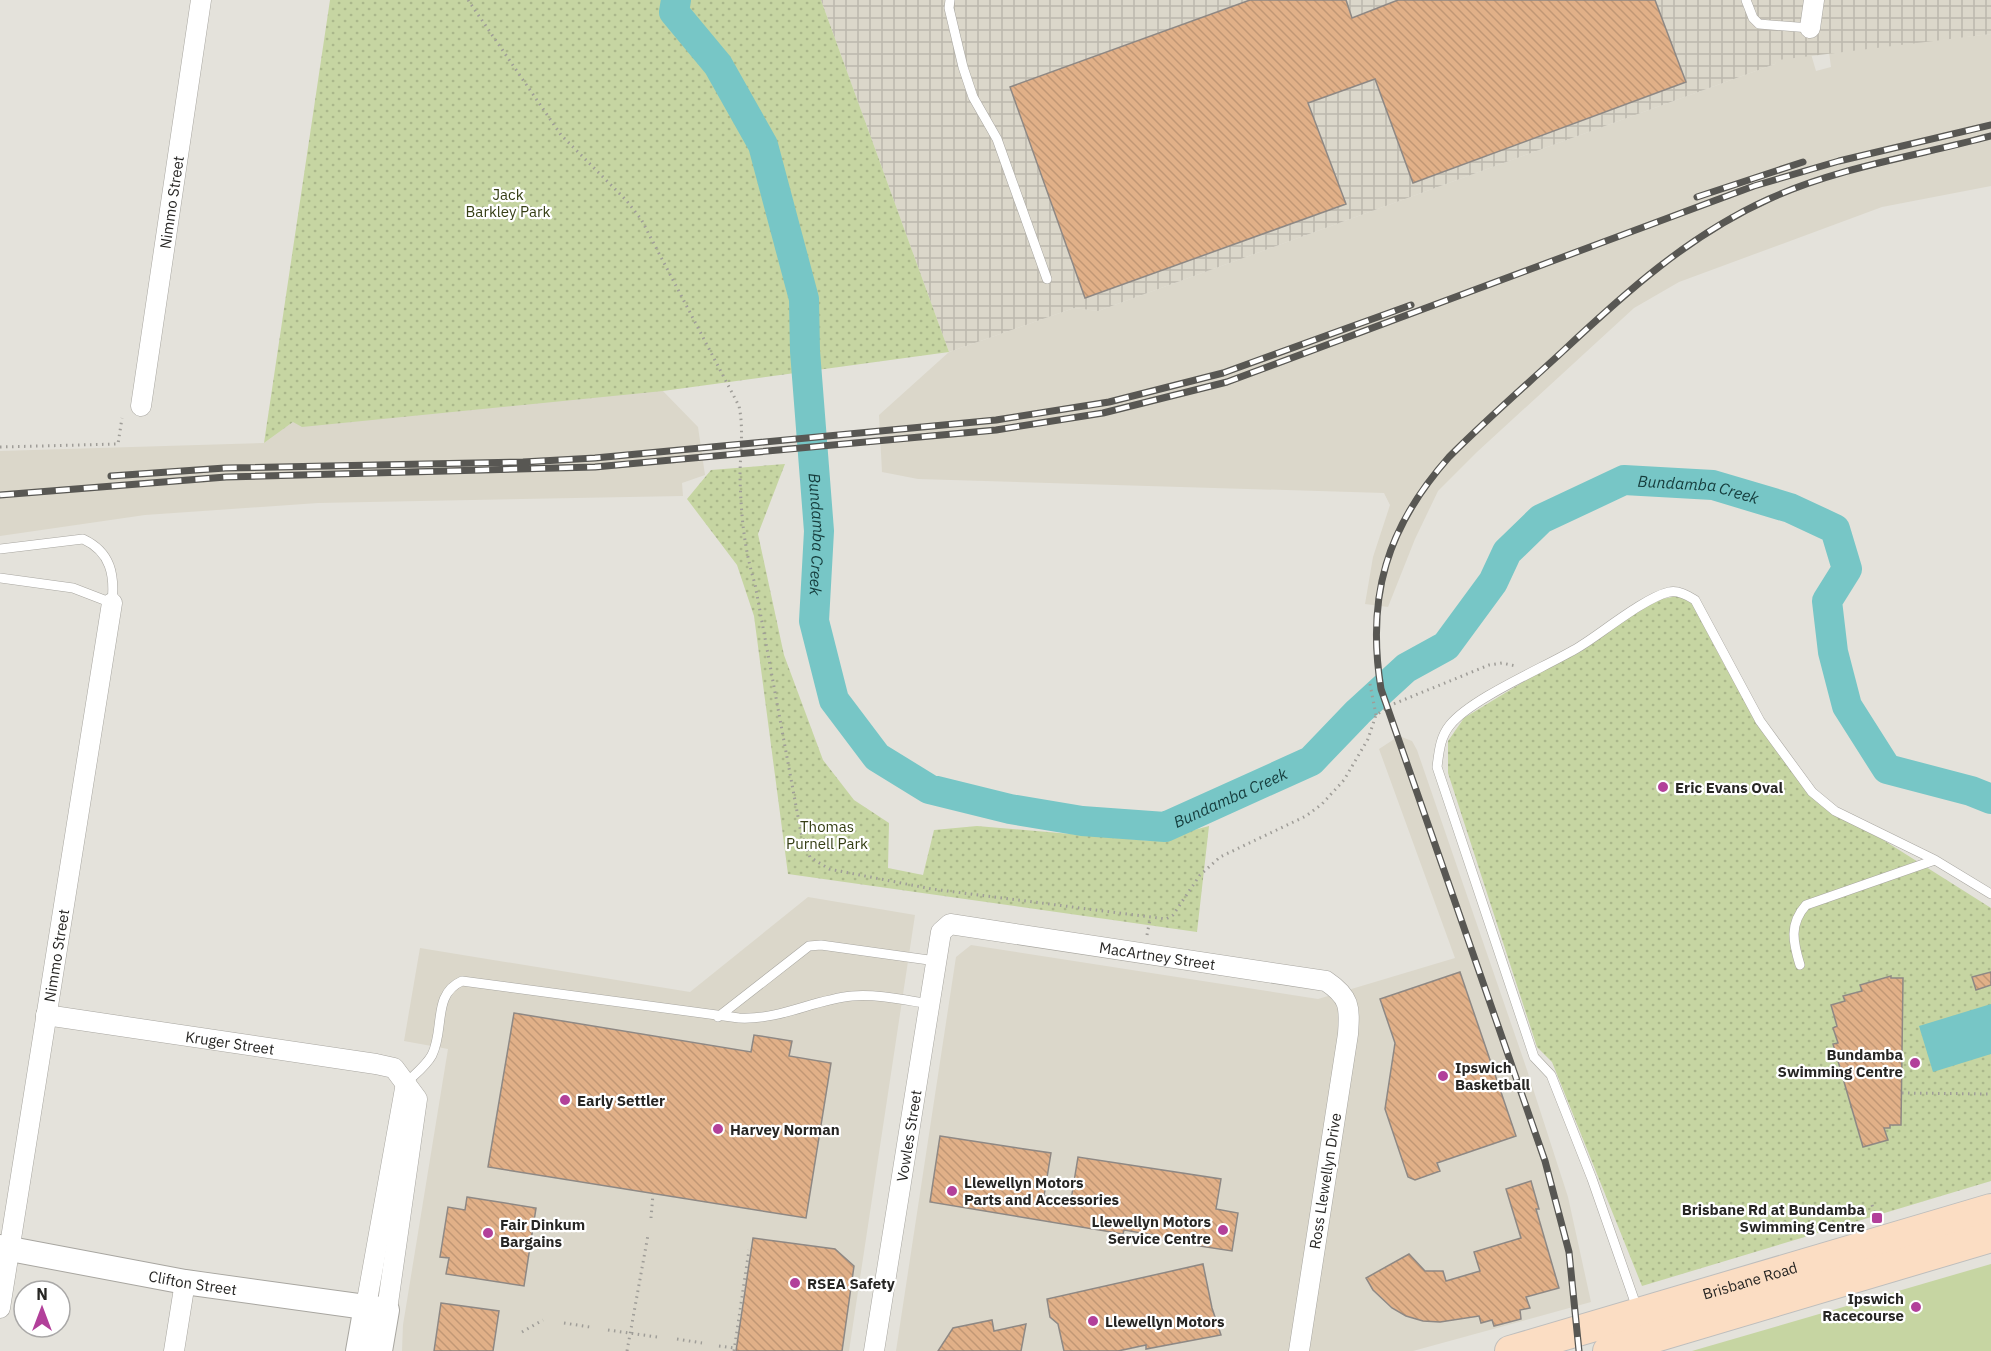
<svg xmlns="http://www.w3.org/2000/svg" width="1991" height="1351" viewBox="0 0 1991 1351" font-family="'IBM Plex Sans',sans-serif">
<style>
.built{fill:#dbd7ca}
.industrial{fill:url(#industrial-grid)}
.grass{fill:#c6d5a2}
.park{fill:url(#park-dots)}
.water{fill:#77c6c6}
.lines{fill:none;stroke-linecap:round;stroke-linejoin:round}
.river{stroke:#77c6c6;stroke-width:30}
.building{fill:url(#building-back-hatch);stroke:#8e8884;stroke-width:1.5}
.service-casing{stroke:#a8a6a0;stroke-width:10}
.minor-casing{stroke:#a8a6a0;stroke-width:21}
.tertiary-casing{stroke:#a8a6a0;stroke-width:26}
.primary-casing{stroke:#bebebd;stroke-width:32}
.path{stroke:#9f9d98;stroke-width:3;stroke-dasharray:1.5 4.5;stroke-linecap:butt}
.service{stroke:#fff;stroke-width:9}
.minor{stroke:#fff;stroke-width:20}
.tertiary{stroke:#fff;stroke-width:24}
.primary{stroke:#fbddc3;stroke-width:30}
.rail-casing{stroke:#585753;stroke-width:7}
.rail{stroke:#fff;stroke-width:4.5;stroke-dasharray:14;stroke-linecap:butt}
.poi-dot{fill:#b2409a;stroke:#fff;stroke-width:2}
.labels{text-anchor:middle;dominant-baseline:central;stroke-width:4.5;stroke-linejoin:round;paint-order:stroke}
.park-label{font-size:15px;fill:#353e14;stroke:#fff}
.street-label{font-size:15px;fill:#272624;stroke:#fff}
.poi-label{font-size:15px;font-weight:bold;fill:#272624;stroke:#fff;text-anchor:start}
.water-label{font-size:16px;font-style:italic;fill:#153c3c;stroke:#fff}
</style>
<defs>
<pattern id="industrial-grid" width="8" height="8" patternUnits="userSpaceOnUse" patternTransform="scale(1.5)"><rect width="8" height="8" fill="#dbd7ca"/><path d="M0 4h8M4 0v8" fill="none" stroke="#bcb8ad"/></pattern>
<pattern id="park-dots" width="8" height="8" patternUnits="userSpaceOnUse" patternTransform="scale(1.5)"><rect width="8" height="8" fill="#c6d5a2"/><path d="M2 2h.1M6 6h.1" fill="none" stroke="#aab78b" stroke-width="1.8" stroke-linecap="round"/></pattern>
<pattern id="building-back-hatch" width="6" height="6" patternUnits="userSpaceOnUse" patternTransform="scale(1.5)"><rect width="6" height="6" fill="#e1b088"/><path d="M-1 5l2 2M0 0l6 6M5-1l2 2" fill="none" stroke="#c19775"/></pattern>
</defs>
<rect width="100%" height="100%" fill="#e4e2db"/>
<path class="built" d="M1991,34V186L1882,207L1679,282L1634,308L1477,452L1438,491L1415,539L1388,607L1365,604L1373,557L1390,505L1384,493L918,479L882,472L879,415L949,352L1074,308L1098,311L1775,64L1776,60L1811,54L1816,71L1831,67L1829,52Z
M662,390L698,427L705,475L682,483L683,496L318,503L145,515L0,536V451L264,443L293,422Z
M1399,736L1412,741L1417,750L1527,1070L1568,1197L1591,1302L1413,1351H896L956,957L971,945L1318,999L1455,958L1379,749Z
M808,897L915,915L849,1351H402L403,1325L448,1049L404,1041L420,948L690,992Z"/>
<path class="industrial" d="M821,0H1991V34L1777,60L1775,64L1098,311L1074,308L949,352Z"/>
<path class="grass" d="M1991,1264V1351H1692Z"/>
<path class="park" d="M330,0H821L949,352L663,391L302,427L293,422L264,443Z
M785,464L758,534L784,655L823,760L854,800L889,823L888,868L923,875L934,830L977,826L1152,841L1209,826L1197,932L788,874L754,616L737,565L687,499L711,470Z
M1677,596L1691,601C1725,668 1762,738 1812,795L1991,908V1181L1642,1286L1552,1062L1537,1047L1448,773V741L1464,718L1658,600Z"/>
<path class="water" d="M1991,1004V1054L1933,1072L1919,1026Z"/>
<g class="lines">
<path class="river" id="s1" d="M676,0L674,12L718,65L763,145L804,299L805,351L819,531L814,621L834,700L877,757L929,789L1010,809L1082,821L1165,827L1311,761L1358,712L1406,668L1446,646L1493,582L1507,552L1541,519L1624,480L1713,485L1790,508L1835,529L1847,569L1827,601L1833,652L1847,706L1887,769L1971,791L1991,799"/>
</g>
<path class="building" d="M1250,0H1346L1352,18L1398,0H1655L1686,82L1413,183L1375,79L1308,103L1346,204L1085,298L1010,87Z
M1460,972L1516,1136L1437,1163L1440,1171L1415,1180L1408,1177L1385,1109L1395,1043L1380,999Z
M1991,972V985L1976,990L1972,977Z
M1891,976V978H1903L1901,1125H1890V1128H1884L1888,1140L1863,1147L1833,1044L1838,1043L1833,1028L1837,1026L1831,1005L1845,1001L1843,996L1862,991L1860,985Z
M514,1013L751,1052L754,1035L792,1041L789,1056L831,1063L806,1218L488,1167Z
M940,1136L1051,1153L1044,1196L1071,1200L1078,1157L1221,1179L1216,1209L1238,1213L1232,1251L1153,1239L1154,1235L1124,1230L1123,1234L930,1202Z
M1531,1181L1539,1209H1536L1559,1288L1526,1297L1530,1308L1520,1310L1521,1319L1494,1326L1492,1320L1481,1323L1479,1316L1440,1322L1423,1321L1406,1316L1392,1308L1373,1290L1366,1278L1409,1254L1425,1271H1443L1446,1281L1480,1271L1474,1252L1521,1238L1506,1189Z
M467,1197L536,1208L524,1286L446,1274L449,1258L440,1257L448,1207L465,1210Z
M753,1238L835,1249L854,1266L842,1351H736Z
M1203,1264L1212,1308L1221,1335L1146,1349V1345L1118,1351H1064L1058,1324L1050,1317L1047,1299Z
M441,1303L499,1311L493,1351H434Z
M992,1320L994,1331L1026,1324L1021,1351H938L953,1328Z"/>
<g class="lines">
<defs>
<path id="service" d="M950,0L949,8L963,67L973,97L997,139L1047,279
M1746,0L1753,18L1759,24L1810,28
M0,549L83,539C111,552 115,575 112,603L73,588L0,578
M1800,965C1793,942 1789,924 1806,905L1935,860
M718,1017L809,946L821,945L936,961
M406,1083C415,1074 426,1066 432,1055C445,1029 432,994 462,981L739,1018C781,1020 812,1000 852,996C878,994 904,1000 930,1004
M1637,1308L1592,1179L1551,1075L1534,1057L1437,767C1439,752 1440,737 1450,725C1473,697 1546,667 1579,647C1602,633 1644,598 1669,592C1678,590 1687,595 1695,600L1760,721L1812,792L1835,811L1935,860L1991,894"/>
<g id="minor">
<path d="M1810,28L1814,0"/>
<path id="s2" d="M141,406L201,0"/>
<path id="s3" d="M46,1015L376,1064L394,1068L417,1099L387,1310"/>
<path d="M366,1306L406,1083"/>
<path id="s4" d="M0,1308L112,603"/>
<path d="M174,1351L185,1282"/>
<path id="s5" d="M874,1351L941,932L950,924L1326,981C1350,997 1350,1007 1348,1034L1299,1351"/>
</g>
<g id="tertiary">
<path id="s6" d="M0,1247L185,1282L387,1310L380,1351"/>
<path d="M358,1351L366,1306"/>
</g>
<g id="primary">
<path id="s7" d="M1510,1351L1991,1209"/>
<path d="M1608,1351L1991,1237"/>
</g>
</defs>
<use href="#service" class="service-casing"/>
<use href="#minor" class="minor-casing"/>
<use href="#tertiary" class="tertiary-casing"/>
<use href="#primary" class="primary-casing"/>
<path class="path" d="M468,0L561,135L626,200L641,219L739,406C744,430 740,453 740,477C741,514 744,549 755,584L801,833L810,857L829,869L932,889L1166,919L1173,915L1200,875L1220,857L1306,816L1322,804L1344,780L1368,739L1376,715L1391,705L1489,665L1502,663L1516,666
M0,447L118,444L122,418
M1370,684L1376,715
M1147,935L1150,919
M1902,1093L1991,1094
M1872,1205L1877,1221
M651,1218L653,1194
M564,1323L590,1327
M608,1330L657,1337
M522,1332L543,1320
M677,1339L702,1343
M719,1346L734,1348
M627,1351L648,1235
M734,1351L749,1250"/>
<use href="#service" class="service"/>
<use href="#minor" class="minor"/>
<use href="#tertiary" class="tertiary"/>
<use href="#primary" class="primary"/>
<defs>
<path id="rail" d="M1697,197L1803,162
M111,476L225,468L523,462L595,458L996,420L1109,402L1223,373L1411,305
M0,495L226,477L595,467L996,430L1103,413L1227,382L1754,186L1839,161L1991,125
M1579,1351L1569,1252L1545,1161L1381,689C1366,596 1387,527 1449,457C1485,421 1524,387 1562,352C1625,293 1689,235 1769,199C1839,167 1917,156 1991,136"/>
</defs>
<use href="#rail" class="rail-casing"/>
<use href="#rail" class="rail"/>
</g>
<g class="poi-dot">
<circle cx="1663" cy="787" r="6"/>
<circle cx="1915" cy="1063" r="6"/>
<circle cx="1443" cy="1076" r="6"/>
<circle cx="565" cy="1100" r="6"/>
<circle cx="718" cy="1129" r="6"/>
<circle cx="952" cy="1191" r="6"/>
<rect x="1871" y="1212" width="12" height="12" rx="3"/>
<circle cx="1223" cy="1230" r="6"/>
<circle cx="488" cy="1233" r="6"/>
<circle cx="795" cy="1283" r="6"/>
<circle cx="1916" cy="1307" r="6"/>
<circle cx="1093" cy="1321" r="6"/>
</g>
<g class="labels">
<g class="park-label">
<text x="508" y="194">Jack<tspan x="508" dy="17">Barkley Park</tspan></text>
<text x="827" y="826">Thomas<tspan x="827" dy="17">Purnell Park</tspan></text>
</g>
<g class="street-label">
<text stroke="none"><textPath href="#s2" startOffset="206">Nimmo Street</textPath></text>
<text stroke="none"><textPath href="#s5" startOffset="646">MacArtney Street</textPath></text>
<text stroke="none"><textPath href="#s4" startOffset="357">Nimmo Street</textPath></text>
<text stroke="none"><textPath href="#s3" startOffset="186">Kruger Street</textPath></text>
<text stroke="none"><textPath href="#s5" startOffset="218">Vowles Street</textPath></text>
<text transform="translate(1325 1181) rotate(-81)">Ross Llewellyn Drive</text>
<text stroke="none"><textPath href="#s7" startOffset="250">Brisbane Road</textPath></text>
<text stroke="none"><textPath href="#s6" startOffset="196">Clifton Street</textPath></text>
</g>
<g class="poi-label">
<text x="1675" y="787">Eric Evans Oval</text>
<text x="1903" y="1054" text-anchor="end">Bundamba<tspan x="1903" dy="17">Swimming Centre</tspan></text>
<text x="1455" y="1067">Ipswich<tspan x="1455" dy="17">Basketball</tspan></text>
<text x="577" y="1100">Early Settler</text>
<text x="730" y="1129">Harvey Norman</text>
<text x="964" y="1182">Llewellyn Motors<tspan x="964" dy="17">Parts and Accessories</tspan></text>
<text x="1865" y="1209" text-anchor="end">Brisbane Rd at Bundamba<tspan x="1865" dy="17">Swimming Centre</tspan></text>
<text x="1211" y="1221" text-anchor="end">Llewellyn Motors<tspan x="1211" dy="17">Service Centre</tspan></text>
<text x="500" y="1224">Fair Dinkum<tspan x="500" dy="17">Bargains</tspan></text>
<text x="807" y="1283">RSEA Safety</text>
<text x="1904" y="1298" text-anchor="end">Ipswich<tspan x="1904" dy="17">Racecourse</tspan></text>
<text x="1105" y="1321">Llewellyn Motors</text>
</g>
<g class="water-label">
<text stroke="none"><textPath href="#s1" startOffset="1774">Bundamba Creek</textPath></text>
<text stroke="none"><textPath href="#s1" startOffset="568">Bundamba Creek</textPath></text>
<text stroke="none"><textPath href="#s1" startOffset="1180">Bundamba Creek</textPath></text>
</g>
</g>
<g transform="translate(42 1309)"><circle r="28" fill="#ffffff" stroke="#a9a8a7" stroke-width="1.5"/>
<path d="M0-4.5L10 22L0 15L-10 22Z" fill="#b2409a"/>
<text y="-9" font-size="16" font-weight="bold" text-anchor="middle" fill="#272624">N</text>
</g>
</svg>
